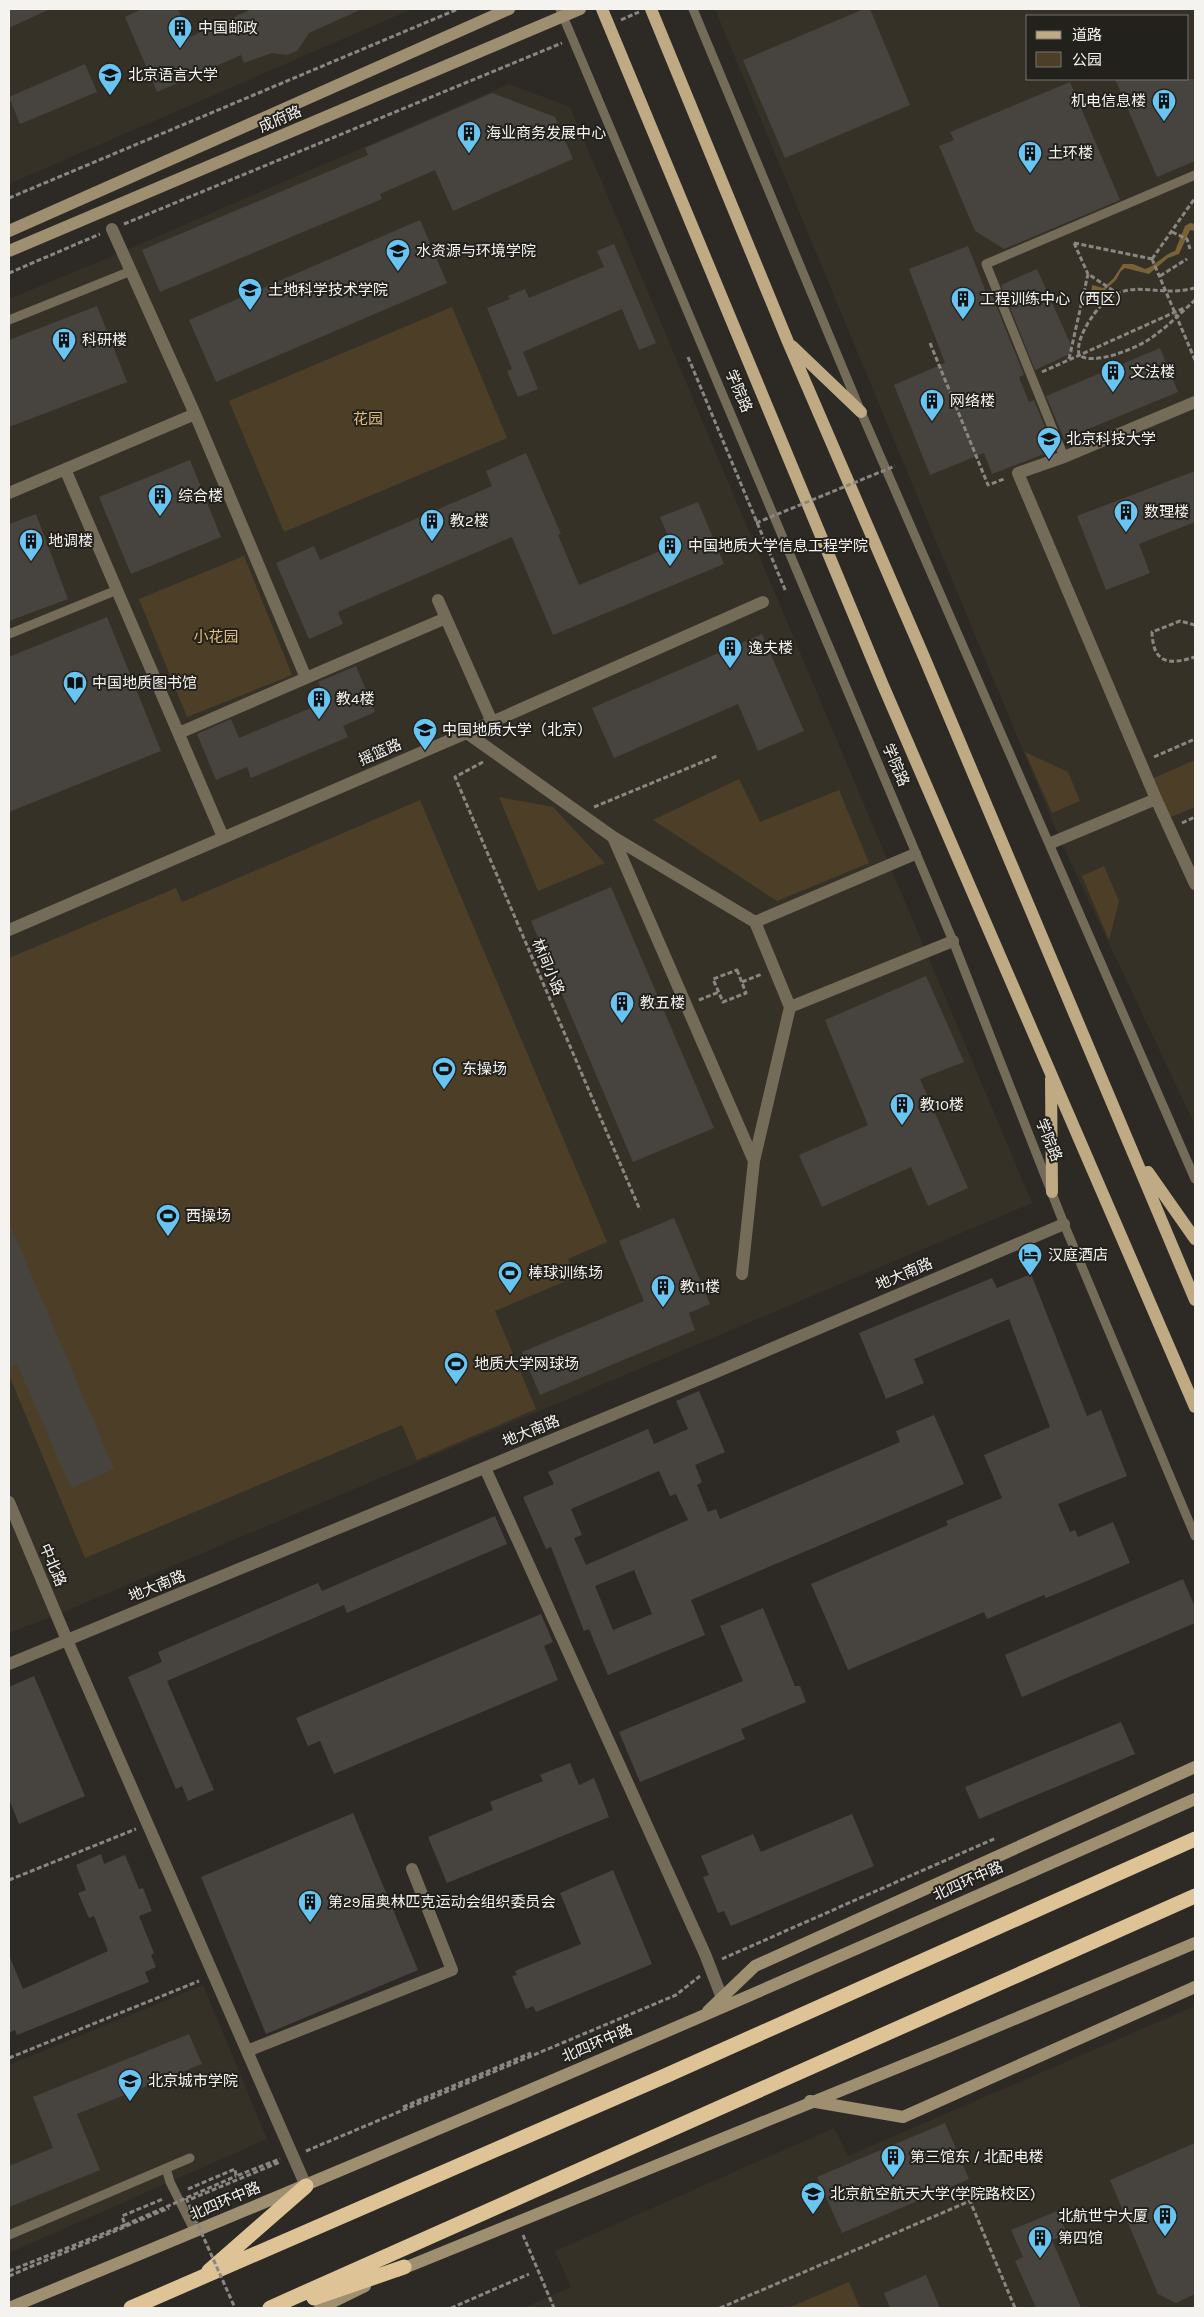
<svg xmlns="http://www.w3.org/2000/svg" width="1204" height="2317" viewBox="0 0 1204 2317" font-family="Karla,'Noto Sans SC',sans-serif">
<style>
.built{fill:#363127;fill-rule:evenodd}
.green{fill:#4d3f27}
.water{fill:#7a6237}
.building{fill:#47443f;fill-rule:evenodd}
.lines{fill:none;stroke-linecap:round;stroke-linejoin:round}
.path{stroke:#898683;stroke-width:3;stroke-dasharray:5 2.5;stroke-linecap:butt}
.lane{stroke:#756b59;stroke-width:9}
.street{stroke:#756b59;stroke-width:12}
.secondary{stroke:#9f8f71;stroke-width:12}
.primary{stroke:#c0aa84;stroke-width:12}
.highway{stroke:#ddc395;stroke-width:15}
.path-bridge{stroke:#898683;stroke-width:3;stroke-dasharray:5 2.5;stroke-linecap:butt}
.labels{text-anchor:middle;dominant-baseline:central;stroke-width:4;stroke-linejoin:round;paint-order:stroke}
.poi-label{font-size:15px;fill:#f5f3f0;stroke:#23211c;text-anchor:start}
.street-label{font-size:15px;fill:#f5f3f0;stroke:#23211c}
.park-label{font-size:15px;fill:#e4be7a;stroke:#23211c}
</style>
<rect width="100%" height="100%" fill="#2d2a26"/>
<path class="built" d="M9,9H412L9,184Z
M715,9H1195V1125L1061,842ZM1028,16H1188V79H1028Z
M509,84L570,107L1032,1203L56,1615L9,1633V299L122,252Z
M203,1985L267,2139L9,2253V2065Z
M1195,2006V2308H523L571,2287L555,2251L834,2128L848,2156Z"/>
<path class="green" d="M452,307L507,438L284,532L229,401Z
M244,556L292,675L187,717L139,599Z
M1025,752L1068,772L1080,801L1052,813Z
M1195,760V807L1166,819L1149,780Z
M739,779L760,822L839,790L869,863L777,901L653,820Z
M499,797L553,807L605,863L538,891Z
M420,800L607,1242L568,1259L575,1277L495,1311L536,1409L417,1460L402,1425L85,1558L9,1375V958L176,888L182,902Z
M1104,866L1119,901L1109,940L1082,876Z
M849,2282L860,2308H788Z"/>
<path class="water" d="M1190,223L1195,224V231L1190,230L1179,254L1168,258L1149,274L1125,268L1121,271L1116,280L1095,299L1091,298L1092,285L1103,288L1113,279L1123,264H1133L1145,269C1157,265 1163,255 1175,251L1185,226Z"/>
<path class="building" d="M9,9H50L9,28Z
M142,9H178L190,37L252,9H362L309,33L297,51L287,55L272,53L244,63L241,55L157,92L125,17Z
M864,9H870L910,105L785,158L743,60Z
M85,64L97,92L20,124L9,97Z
M1115,79H1195V161L1157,177Z
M1070,82L1120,200L1004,249L975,231L939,146L954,140L950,132Z
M492,93L555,117L573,159L453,211L435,170L380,194L382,199L160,292L142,250L368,155L365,148Z
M420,220L447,283L216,382L189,320Z
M614,244L656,343L639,350L622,309L523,352L538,389L518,397L507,371L512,369L487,308L510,299L508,296L525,289L529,298L604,267L597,251Z
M968,246L986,292L990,290L1024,375L1019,377L1029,402L1034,400L1052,444L1046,446L1049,452L992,474L984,453L930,475L894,385L945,363L909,269Z
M1037,269L1074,352L1035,370L1001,285Z
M97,306L127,382L9,427V340Z
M1160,348L1178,392L1064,439L1046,396Z
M526,453L561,534L558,535L579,585L672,546L660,517L698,502L724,564L553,635L512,537L338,612L343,624L309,639L276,563L314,546L320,560L492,486L486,471Z
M190,460L221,537L131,574L99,497Z
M1195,471V522L1139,544L1150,573L1106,590L1077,516Z
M36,514L68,599L9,621V524Z
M107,617L161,751L9,812V657Z
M762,634L804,731L758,751L738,704L614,758L592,708Z
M356,666L375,712L343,726L348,737L251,778L247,767L216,780L197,734L231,719L239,738L327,701L318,682Z
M611,887L714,1128L633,1162L531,921Z
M926,976L964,1062L920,1079L968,1188L928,1206L911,1167L822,1207L799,1155L868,1125L825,1020Z
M674,1218L710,1304L689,1313L695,1330L540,1395L522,1352L644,1301L619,1241Z
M9,1222L114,1469L71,1488L17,1364L9,1368Z
M1031,1274L1087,1416L1101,1410L1127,1476L1058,1504L1070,1532L1075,1530L1078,1537L1113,1522L1130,1563L1046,1598L1044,1595L987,1619L984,1612L848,1670L811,1584L948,1525L946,1521L1002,1498L984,1455L1050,1427L1009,1319L914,1359L924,1383L886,1399L859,1333L992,1278L997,1288Z
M699,1391L725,1452L695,1465L702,1482L697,1485L708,1512L716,1509L720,1519L900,1442L896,1431L934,1415L964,1484L691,1600L705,1635L608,1675L589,1629L584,1631L551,1547L546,1549L523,1497L554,1484L548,1472L648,1429L654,1444L688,1429L676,1401ZM659,1471L670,1496L676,1494L688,1520L586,1565L574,1538L582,1535L571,1509ZM634,1570L652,1614L613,1630L595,1586Z
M495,1516L507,1544L347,1613L344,1605L167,1681L214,1790L188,1801L182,1786L176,1789L128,1677L162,1662L158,1652L318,1583L322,1591Z
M1183,1579L1195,1607V1623L1022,1697L1005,1655Z
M763,1608L795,1686H800L806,1702L741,1729L745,1739L640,1782L619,1732L743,1681L720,1626Z
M541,1614L553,1642L544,1646L558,1680L334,1774L320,1741L308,1746L296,1718Z
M34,1676L85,1796L19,1824L9,1799V1687Z
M1121,1722L1135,1754L979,1819L965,1787Z
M570,1763L579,1785L594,1778L609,1817L447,1883L428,1837L493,1810L490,1802L543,1781L540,1775Z
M353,1813L418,1970L266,2034L201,1877Z
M852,1814L874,1866L731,1926L724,1911L718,1913L703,1877L709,1875L701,1856L753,1834L761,1852Z
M101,1854L104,1864L125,1855L139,1889L143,1888L152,1911L139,1916L154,1953L151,1955L156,1967L145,1972L149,1982L17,2035L15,2030L9,2033V1955L23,1989L108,1951L94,1916L89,1918L78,1893L86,1890L76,1865Z
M613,1870L652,1964L536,2012L533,2006L526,2009L512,1976L517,1975L515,1971L581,1944L560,1893Z
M189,2034L202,2064L77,2114L100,2170L9,2207V2166L53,2148L33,2097Z
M945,2123L969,2179L842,2233L817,2177Z
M1195,2143V2294L1176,2303L1158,2294L1110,2180Z
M1057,2211L1067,2234L1052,2240L1081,2308H1036L1015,2261L1023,2257L1011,2230Z
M926,2275L940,2308H890L884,2293Z"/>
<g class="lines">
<path class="path" d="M621,20L639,12
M9,198L458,9
M124,224L562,43
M1172,232L1187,239L1190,249
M1074,243L1152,259
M1074,243L1088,274
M1152,259L1195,360
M1152,259L1195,198
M9,273L100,234
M1160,276L1187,259
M1195,288C1149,300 1122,268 1088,323C1082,334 1077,343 1079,355C1093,366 1134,349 1148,340C1165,329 1180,314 1195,300
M930,343L988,485L1004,479
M688,357L786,592
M1069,359L1088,274L1117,293
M1042,372L1184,308
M1195,625L1180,621L1152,632C1153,664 1169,665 1195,657
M1154,757L1195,739
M483,762L455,777L640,1210
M594,807L717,756
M1182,823L1195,817
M737,970L746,993L723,1002L713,979Z
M742,982L762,974
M699,1000L719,992
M9,1880L136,1829
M722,1959L996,1838
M9,2058L199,1981
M403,2107L531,2053
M306,2151L676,1995L700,1976
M188,2189L235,2169L236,2176L280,2159
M191,2199L280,2162
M523,2235L554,2308
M9,2271L125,2225L122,2216L163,2199
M9,2276L169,2208
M451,2308L529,2274
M720,2308L970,2201L1015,2308"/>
<path class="lane" d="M560,9L953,941L1064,1224L1195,1536
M693,9L861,412L1195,1179
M9,320L131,271
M1064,457L986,264L1195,175
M9,634L117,590
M166,2168L170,2182L195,2232
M9,2235L190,2158"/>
<path class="street" d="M112,229L195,414L306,678L446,618
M1195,402L1064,457L1018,473L1156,799L1195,884
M65,469L223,837
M9,493L195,414
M438,600L492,722
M179,733L306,678
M467,733L613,837L755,922L790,1007L754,1161L742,1274
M613,837L754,1161
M1051,843L1156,799
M755,922L915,854
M9,930L492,722L763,602
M790,1007L953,941
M485,1468L705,1954L722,1998
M9,1502L67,1640L306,2186
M9,1664L714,1373L1064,1224
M247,2051L452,1970L412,1869"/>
<path class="secondary" d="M9,231L509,9
M9,251L580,9
M708,2011L755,1966L1195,1767
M810,2101L903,2117L1195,1987
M397,2271L948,2047L1195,1943
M9,2308C407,2145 802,1975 1195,1799
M320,2308L365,2286"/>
<path class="primary" d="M602,9L882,683L1195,1407
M651,9L788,342L924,657L1195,1300
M792,346L861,412
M1051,1079L1052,1192
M1148,1172L1195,1239"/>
<path class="highway" d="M209,2271L306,2186
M314,2298L404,2267
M131,2308L665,2076L1195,1839
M270,2308L1195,1896"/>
<path class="path-bridge" d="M756,523L895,466
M186,2198L235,2308
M125,2225L236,2176"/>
</g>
<defs>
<symbol id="building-pin" viewBox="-11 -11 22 30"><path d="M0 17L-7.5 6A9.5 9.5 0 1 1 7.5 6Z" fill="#68c4f0" stroke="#23211c"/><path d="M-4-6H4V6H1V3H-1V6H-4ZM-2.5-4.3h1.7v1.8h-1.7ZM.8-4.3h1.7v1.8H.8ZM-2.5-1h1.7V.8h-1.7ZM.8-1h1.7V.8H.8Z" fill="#111"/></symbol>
<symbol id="university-pin" viewBox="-11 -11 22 30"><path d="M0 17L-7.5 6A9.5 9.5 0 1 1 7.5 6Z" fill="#68c4f0" stroke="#23211c"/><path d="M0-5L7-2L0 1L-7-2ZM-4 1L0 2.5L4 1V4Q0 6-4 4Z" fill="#111"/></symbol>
<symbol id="school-pin" viewBox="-11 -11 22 30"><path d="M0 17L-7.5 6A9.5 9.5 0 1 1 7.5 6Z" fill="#68c4f0" stroke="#23211c"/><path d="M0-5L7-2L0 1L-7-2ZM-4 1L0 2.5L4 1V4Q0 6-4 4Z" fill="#111"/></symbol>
<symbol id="library-pin" viewBox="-11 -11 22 30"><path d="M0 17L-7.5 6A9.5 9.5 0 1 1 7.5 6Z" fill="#68c4f0" stroke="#23211c"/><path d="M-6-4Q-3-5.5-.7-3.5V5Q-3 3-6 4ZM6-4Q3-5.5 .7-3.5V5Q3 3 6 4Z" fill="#111"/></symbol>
<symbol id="stadium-pin" viewBox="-11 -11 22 30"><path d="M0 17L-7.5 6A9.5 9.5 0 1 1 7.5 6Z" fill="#68c4f0" stroke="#23211c"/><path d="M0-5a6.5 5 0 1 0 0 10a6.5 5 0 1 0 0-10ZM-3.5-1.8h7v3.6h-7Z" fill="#111"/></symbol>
<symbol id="hotel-pin" viewBox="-11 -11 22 30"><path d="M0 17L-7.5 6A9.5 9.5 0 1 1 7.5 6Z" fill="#68c4f0" stroke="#23211c"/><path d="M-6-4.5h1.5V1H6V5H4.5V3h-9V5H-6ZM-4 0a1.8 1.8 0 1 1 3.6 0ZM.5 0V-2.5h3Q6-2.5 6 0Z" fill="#111"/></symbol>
</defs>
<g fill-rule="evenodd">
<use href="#building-pin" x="166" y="14" width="28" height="38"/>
<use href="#university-pin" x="96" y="61" width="28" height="38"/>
<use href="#building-pin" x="1150" y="87" width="28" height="38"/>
<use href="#building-pin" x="455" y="119" width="28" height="38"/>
<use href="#building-pin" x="1016" y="139" width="28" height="38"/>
<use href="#school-pin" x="384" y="237" width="28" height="38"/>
<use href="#university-pin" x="236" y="276" width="28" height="38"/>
<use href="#building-pin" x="949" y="285" width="28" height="38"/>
<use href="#building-pin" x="50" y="326" width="28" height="38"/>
<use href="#building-pin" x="1099" y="358" width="28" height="38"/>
<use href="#building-pin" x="918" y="387" width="28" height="38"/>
<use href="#university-pin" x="1035" y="425" width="28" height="38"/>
<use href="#building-pin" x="146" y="482" width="28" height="38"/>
<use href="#building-pin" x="1112" y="498" width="28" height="38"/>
<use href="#building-pin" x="418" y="507" width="28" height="38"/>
<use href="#building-pin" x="17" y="527" width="28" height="38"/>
<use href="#building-pin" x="656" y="532" width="28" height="38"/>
<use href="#building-pin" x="716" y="634" width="28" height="38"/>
<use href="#library-pin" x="61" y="669" width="28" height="38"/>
<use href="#building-pin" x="305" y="685" width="28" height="38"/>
<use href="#university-pin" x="411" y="716" width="28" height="38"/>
<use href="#building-pin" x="608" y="989" width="28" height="38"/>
<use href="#stadium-pin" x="430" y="1055" width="28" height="38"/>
<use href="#building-pin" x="888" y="1091" width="28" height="38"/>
<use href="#stadium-pin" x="154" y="1202" width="28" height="38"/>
<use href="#hotel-pin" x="1016" y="1241" width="28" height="38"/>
<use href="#stadium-pin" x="496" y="1259" width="28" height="38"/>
<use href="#building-pin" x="649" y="1273" width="28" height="38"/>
<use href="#stadium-pin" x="442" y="1350" width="28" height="38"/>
<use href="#building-pin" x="296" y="1888" width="28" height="38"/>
<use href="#university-pin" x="116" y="2067" width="28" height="38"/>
<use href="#building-pin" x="879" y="2143" width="28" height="38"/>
<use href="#university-pin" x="799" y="2180" width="28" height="38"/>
<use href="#building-pin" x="1151" y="2202" width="28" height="38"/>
<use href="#building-pin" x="1026" y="2224" width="28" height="38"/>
</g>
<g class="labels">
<g class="poi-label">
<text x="198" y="28">中国邮政</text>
<text x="128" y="75">北京语言大学</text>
<text x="1146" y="101" text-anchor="end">机电信息楼</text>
<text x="486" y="133">海业商务发展中心</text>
<text x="1048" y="153">土环楼</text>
<text x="416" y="251">水资源与环境学院</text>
<text x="268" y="290">土地科学技术学院</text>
<text x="980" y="299">工程训练中心（西区）</text>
<text x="82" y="340">科研楼</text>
<text x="1130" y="372">文法楼</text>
<text x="950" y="401">网络楼</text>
<text x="1066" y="439">北京科技大学</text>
<text x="178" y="496">综合楼</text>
<text x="1144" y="512">数理楼</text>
<text x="450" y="521">教2楼</text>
<text x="48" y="541">地调楼</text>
<text x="688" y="546">中国地质大学信息工程学院</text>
<text x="748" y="648">逸夫楼</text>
<text x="92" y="683">中国地质图书馆</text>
<text x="336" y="699">教4楼</text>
<text x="442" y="730">中国地质大学（北京）</text>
<text x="640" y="1003">教五楼</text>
<text x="462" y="1069">东操场</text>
<text x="920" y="1105">教10楼</text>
<text x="186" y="1216">西操场</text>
<text x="1048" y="1255">汉庭酒店</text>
<text x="528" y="1273">棒球训练场</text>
<text x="680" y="1287">教11楼</text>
<text x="474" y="1364">地质大学网球场</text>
<text x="328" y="1902">第29届奥林匹克运动会组织委员会</text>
<text x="148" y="2081">北京城市学院</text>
<text x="910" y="2157">第三馆东 / 北配电楼</text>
<text x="830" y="2194">北京航空航天大学(学院路校区)</text>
<text x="1148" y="2216" text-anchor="end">北航世宁大厦</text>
<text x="1058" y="2238">第四馆</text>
</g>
<g class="street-label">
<text transform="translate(280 119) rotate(-23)">成府路</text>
<text transform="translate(739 391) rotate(67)">学院路</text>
<text transform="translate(380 752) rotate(-23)">摇篮路</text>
<text transform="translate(896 765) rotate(67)">学院路</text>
<text transform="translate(548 967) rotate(67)">林间小路</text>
<text transform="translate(1049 1140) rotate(68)">学院路</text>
<text transform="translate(904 1274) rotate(-23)">地大南路</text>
<text transform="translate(531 1431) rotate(-22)">地大南路</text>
<text transform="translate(53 1565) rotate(67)">中北路</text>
<text transform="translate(157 1586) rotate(-22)">地大南路</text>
<text transform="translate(968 1881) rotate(-24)">北四环中路</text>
<text transform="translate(597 2043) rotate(-23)">北四环中路</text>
<text transform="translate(225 2201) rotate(-23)">北四环中路</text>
</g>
<g class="park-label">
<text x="368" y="419">花园</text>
<text x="216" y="637">小花园</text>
</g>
</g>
<rect width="1204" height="2317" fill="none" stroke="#f5f3f0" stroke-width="20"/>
<rect x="1026" y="15" width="162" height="65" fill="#23211c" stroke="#777571"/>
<rect x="1036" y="31" width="25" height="8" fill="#c0aa84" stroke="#777571"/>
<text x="1072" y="40" font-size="15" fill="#f5f3f0">道路</text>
<rect x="1036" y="52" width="25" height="15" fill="#4d3f27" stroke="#777571"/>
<text x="1072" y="65" font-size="15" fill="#f5f3f0">公园</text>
</svg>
